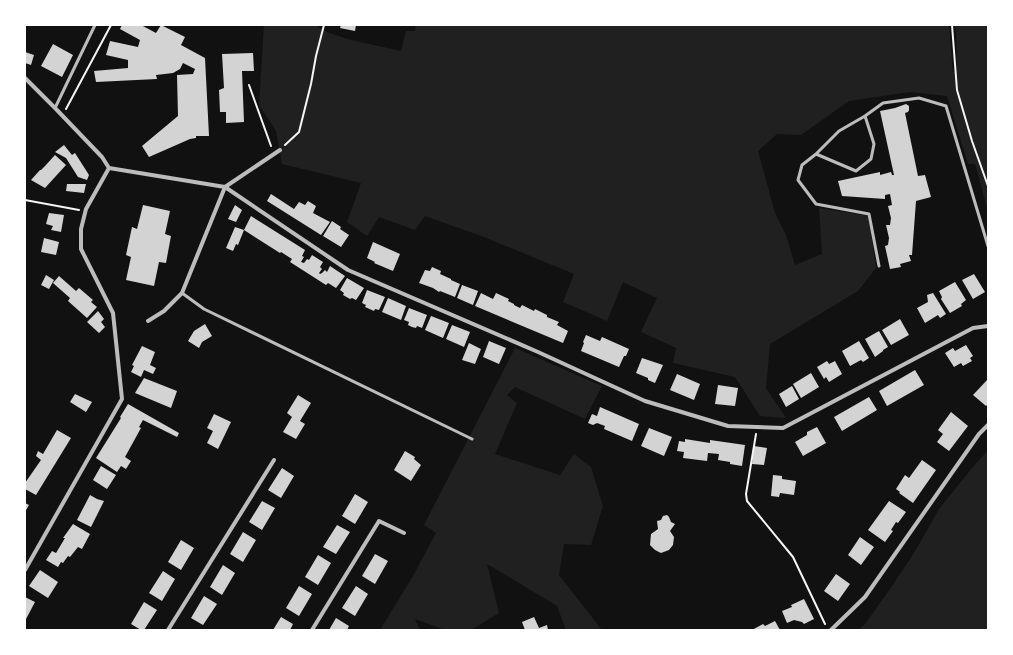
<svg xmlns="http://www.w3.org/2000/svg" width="1013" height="655" viewBox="0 0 1013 655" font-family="Lato,sans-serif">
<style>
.green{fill:#202020}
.building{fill:#d3d3d3}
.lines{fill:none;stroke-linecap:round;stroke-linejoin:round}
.path{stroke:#f5f5f5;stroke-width:2}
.service{stroke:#bcbcbc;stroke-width:3}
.minor{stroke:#bcbcbc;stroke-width:4}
</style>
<rect width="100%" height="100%" fill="#111"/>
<path class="green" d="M264,25H315L327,32L347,39L401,51L406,31H415L416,25H949L953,72L957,71L956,32L954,25H988V211L975,164H968L947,96L910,92L849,101L801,135L777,134L758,151L775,213L786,235L795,265L822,254L819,208L869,216L876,268L858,291L770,344L766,388L786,418L760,416L735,377L673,363L676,348L641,332L657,298L623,282L607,321L563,302L574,274L484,237L425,216L415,230L379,217L367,236L347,222L361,183L282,164L276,131L259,105Z
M515,348L602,386L585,419L515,387L507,395L517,403L495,454L560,475L574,454L591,467L603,506L591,545L564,544L559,575L602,630H566L557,606L487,564L499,613L471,630H445L415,619L420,630H380L413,576L436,533L424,525Z
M988,450V630H858L865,624L890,589L914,553L939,509L972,468Z"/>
<path class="building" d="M122,25H141L156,33L161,25L185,37L181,45L205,58L209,136H196V138L190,139L149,157L142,146L178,116L177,75L193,74L195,69L183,63L180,69L173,73L156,75L157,79L96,82L94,71L128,68V60L106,55L110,41L138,47L140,40L120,29Z
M341,25H356L355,31L340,28Z
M53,44L73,55L62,77L41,66Z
M25,52L34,55L31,65L25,63Z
M253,53L254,71H242L244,122L226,123V112H220L219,90L224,88L222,54Z
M906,104L909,106V110L908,112L905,113L918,176L925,175L931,197L916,201L912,255H909L911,261L900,264L901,267L890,269L885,246L888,245L889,238L886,225H890L891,218L888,206L892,205L890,194L885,195V199L842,196L838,181L880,172V175L891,172L892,175H894L880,111L895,108Z
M64,145L72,155L75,153L89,175L87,180L78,177L66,158L55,152Z
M55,155L66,165L45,188L31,180L40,170H41L45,166Z
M67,184H86L84,193L66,191Z
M271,194L294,209L299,202L305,205L308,201L316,206L313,213L330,222L321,235L267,201Z
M143,205L170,211L165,234L171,236L166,263L159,262L154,286L126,280L131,257L126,255L132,227L137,229Z
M235,205L242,210L236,222L228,219Z
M49,213L64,215L61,232L51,230L53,226L46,224Z
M251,216L305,250L302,256L304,257L301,262L304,263L307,259L309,260L312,255L323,262L320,267L322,269L319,273L320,274L322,273L325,270L327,272L330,266L345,276L336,288L328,283L326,285L290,262L292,259L281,252L280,253L244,230Z
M332,221L341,227L340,229L349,235L341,247L323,236Z
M235,227L244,230L238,245L236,244L233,251L226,248Z
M44,238L59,242L56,255L41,252Z
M373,242L400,254L393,271L374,263L375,262L367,258Z
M432,267L441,271L440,274L451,279V280L460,284L455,297L440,291L439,292L433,288L419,283L425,270L430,271Z
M974,274L985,292L973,299L962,280Z
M46,275L54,280L49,289L41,285Z
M59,276L76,291L79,288L93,300L91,302L97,307L87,318L68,301L70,298L53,283Z
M347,278L364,288L356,300L352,298L350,299L343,295L344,293L340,290Z
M955,282L966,300L961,304L962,306L950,313L941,299L942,297L939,291Z
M462,285L478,291L473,305L457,298Z
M367,290L385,297L379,310L375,309L374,311L365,307L366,305L362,303Z
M481,293L493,299L496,293L509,299L508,301L514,304V305L520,308L522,305L534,311L535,309L547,315V317L559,322L557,325L568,331L563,343L475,306Z
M933,293L946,314L940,318L938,315L925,323L917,308L928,302L927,295Z
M388,298L406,306L401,320L382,312Z
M409,308L427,315L422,328L417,326L416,328L412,327L408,325L409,322L404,320Z
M98,311L104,319L101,322L105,327L99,333L87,322Z
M431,316L449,323L443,338L425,330Z
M900,319L909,335L891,345L882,330Z
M205,324L212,336L202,342L199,348L188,341L194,331Z
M452,325L470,332L464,347L446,339Z
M879,331L888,347L883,350V351L875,357L865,339Z
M586,335L600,341L602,337L629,349L626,356H624L619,367L581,351L584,343L583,342Z
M489,341L506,348L499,364L483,357Z
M859,341L869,358L863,362L861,360L850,366L842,351Z
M469,343L481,349L475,364L462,360Z
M966,345L973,356L970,358L972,361L963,366L961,363L954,367L945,353L953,348L955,351Z
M142,346L155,352L150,365L156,368L153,374L144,370L141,377L131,372L134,366L132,365Z
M642,358L663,365L655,383L648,380V378L636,373Z
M827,361L829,364L835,361L842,374L829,382L826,377L824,379L817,367Z
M915,370L924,385L887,406L879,391Z
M811,373L819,387L801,398L793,384Z
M677,374L700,384L694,400L670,390Z
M144,378L177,391L171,408L135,393Z
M988,379V404L986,406L973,395Z
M718,385L738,388L735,406L715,404Z
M792,386L799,399L786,407L779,394Z
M75,394L92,402L86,412L70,402Z
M298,395L311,403L300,421L305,424L296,439L283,432L292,417L287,413Z
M869,397L877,410L842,431L834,417Z
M128,404L179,433L177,437L143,420L139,427L141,428L125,457L131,461L126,469L121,466L117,472L96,458L121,418L120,417Z
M600,407L639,424L632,441L604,429L605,426L597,423L593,425L588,423L592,414L597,416Z
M951,412L968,426L949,451L937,442L943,434L938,430Z
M214,414L231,422L218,449L207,443L213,431L207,428Z
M817,427L826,443L803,456L795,442L807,435V432Z
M649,428L672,437L664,456L641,446Z
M57,430L71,438L36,495L25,489V483L41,460L36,456L38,451L43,454Z
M685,439L710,443V440L745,445L742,466L730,464V462L718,460L719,454L708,453L707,461L683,458L684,452L677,451L679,441L685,442Z
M754,446L767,448L764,465L752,464Z
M405,451L415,457L414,459L421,465L411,481L394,470Z
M922,460L936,470L913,503L899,493L900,492L896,489L905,475L909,478Z
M101,466L116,475L107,489L93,480Z
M282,468L294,476L281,498L268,490Z
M773,475L782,476V479L796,481L794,495L780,493L779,497L771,496Z
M355,494L368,502L355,524L342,516Z
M90,495L97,499L104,501L91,527L77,520Z
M262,501L275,508L262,530L249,522Z
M889,501L906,512L898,523L896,522L891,530L893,531L885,542L868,530Z
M25,503L29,505L25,512Z
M667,515L669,517L671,522L675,524L670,531L674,537L673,545L669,550L661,553L655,550L650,545L651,534L658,529L657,521L661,520L663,516Z
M73,524L90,534L82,549L78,547L70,557L68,556L63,563L61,562L58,567L46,560L52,551L56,553L65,538H63Z
M337,525L350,532L336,554L323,547Z
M243,532L256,540L243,562L230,554Z
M860,537L874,547L861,565L848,555Z
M181,540L194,548L181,570L168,562Z
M375,554L388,561L375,584L362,576Z
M318,555L331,563L318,585L305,577Z
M223,565L235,573L222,595L210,587Z
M40,570L58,582L48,598L29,586Z
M163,571L175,579L162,601L149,593Z
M836,574L850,584L838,601L824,591Z
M299,586L312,594L299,616L286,608Z
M356,586L368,594L355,616L342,608Z
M204,596L217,604L203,625L191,618Z
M25,597L35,602L25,621Z
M804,599L814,619L804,624L802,622L794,620L787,623L782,611L792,607L791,605Z
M144,602L157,610L144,630H141L131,624Z
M281,617L293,624L290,630H273Z
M534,617L539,628L547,625L548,630H525L522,622Z
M336,618L349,626L347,630H329Z
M775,621L780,630H752L763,624L765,626Z"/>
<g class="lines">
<path class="path" d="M952,25L957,90L972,141L988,186
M249,85L271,146
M66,109L111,25
M285,145L299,132L311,84L316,56L324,25
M25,200L79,210
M756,434L746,494L747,501L793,557L825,624"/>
<path class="service" d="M55,108L95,25
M865,116L883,103L919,98L946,106L988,246
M865,116L874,144L871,159L856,171L816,154L839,131Z
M816,154L802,165L798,180L816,204L869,214L879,266
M182,293L204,309L472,439"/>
<path class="minor" d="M25,78L55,108L102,157L109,168
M109,168L225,187L348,270L538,352L645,401L728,426L783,428L973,328L988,326
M148,321L164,311L182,293L225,187L280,150
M25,570L122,399L113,313L81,249V229L86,209L109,168
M168,630L274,460
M312,630L379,521L404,533
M831,630L865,597L979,434L988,425"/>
</g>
<rect width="1013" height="655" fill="none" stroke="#ffffff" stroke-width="52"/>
</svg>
